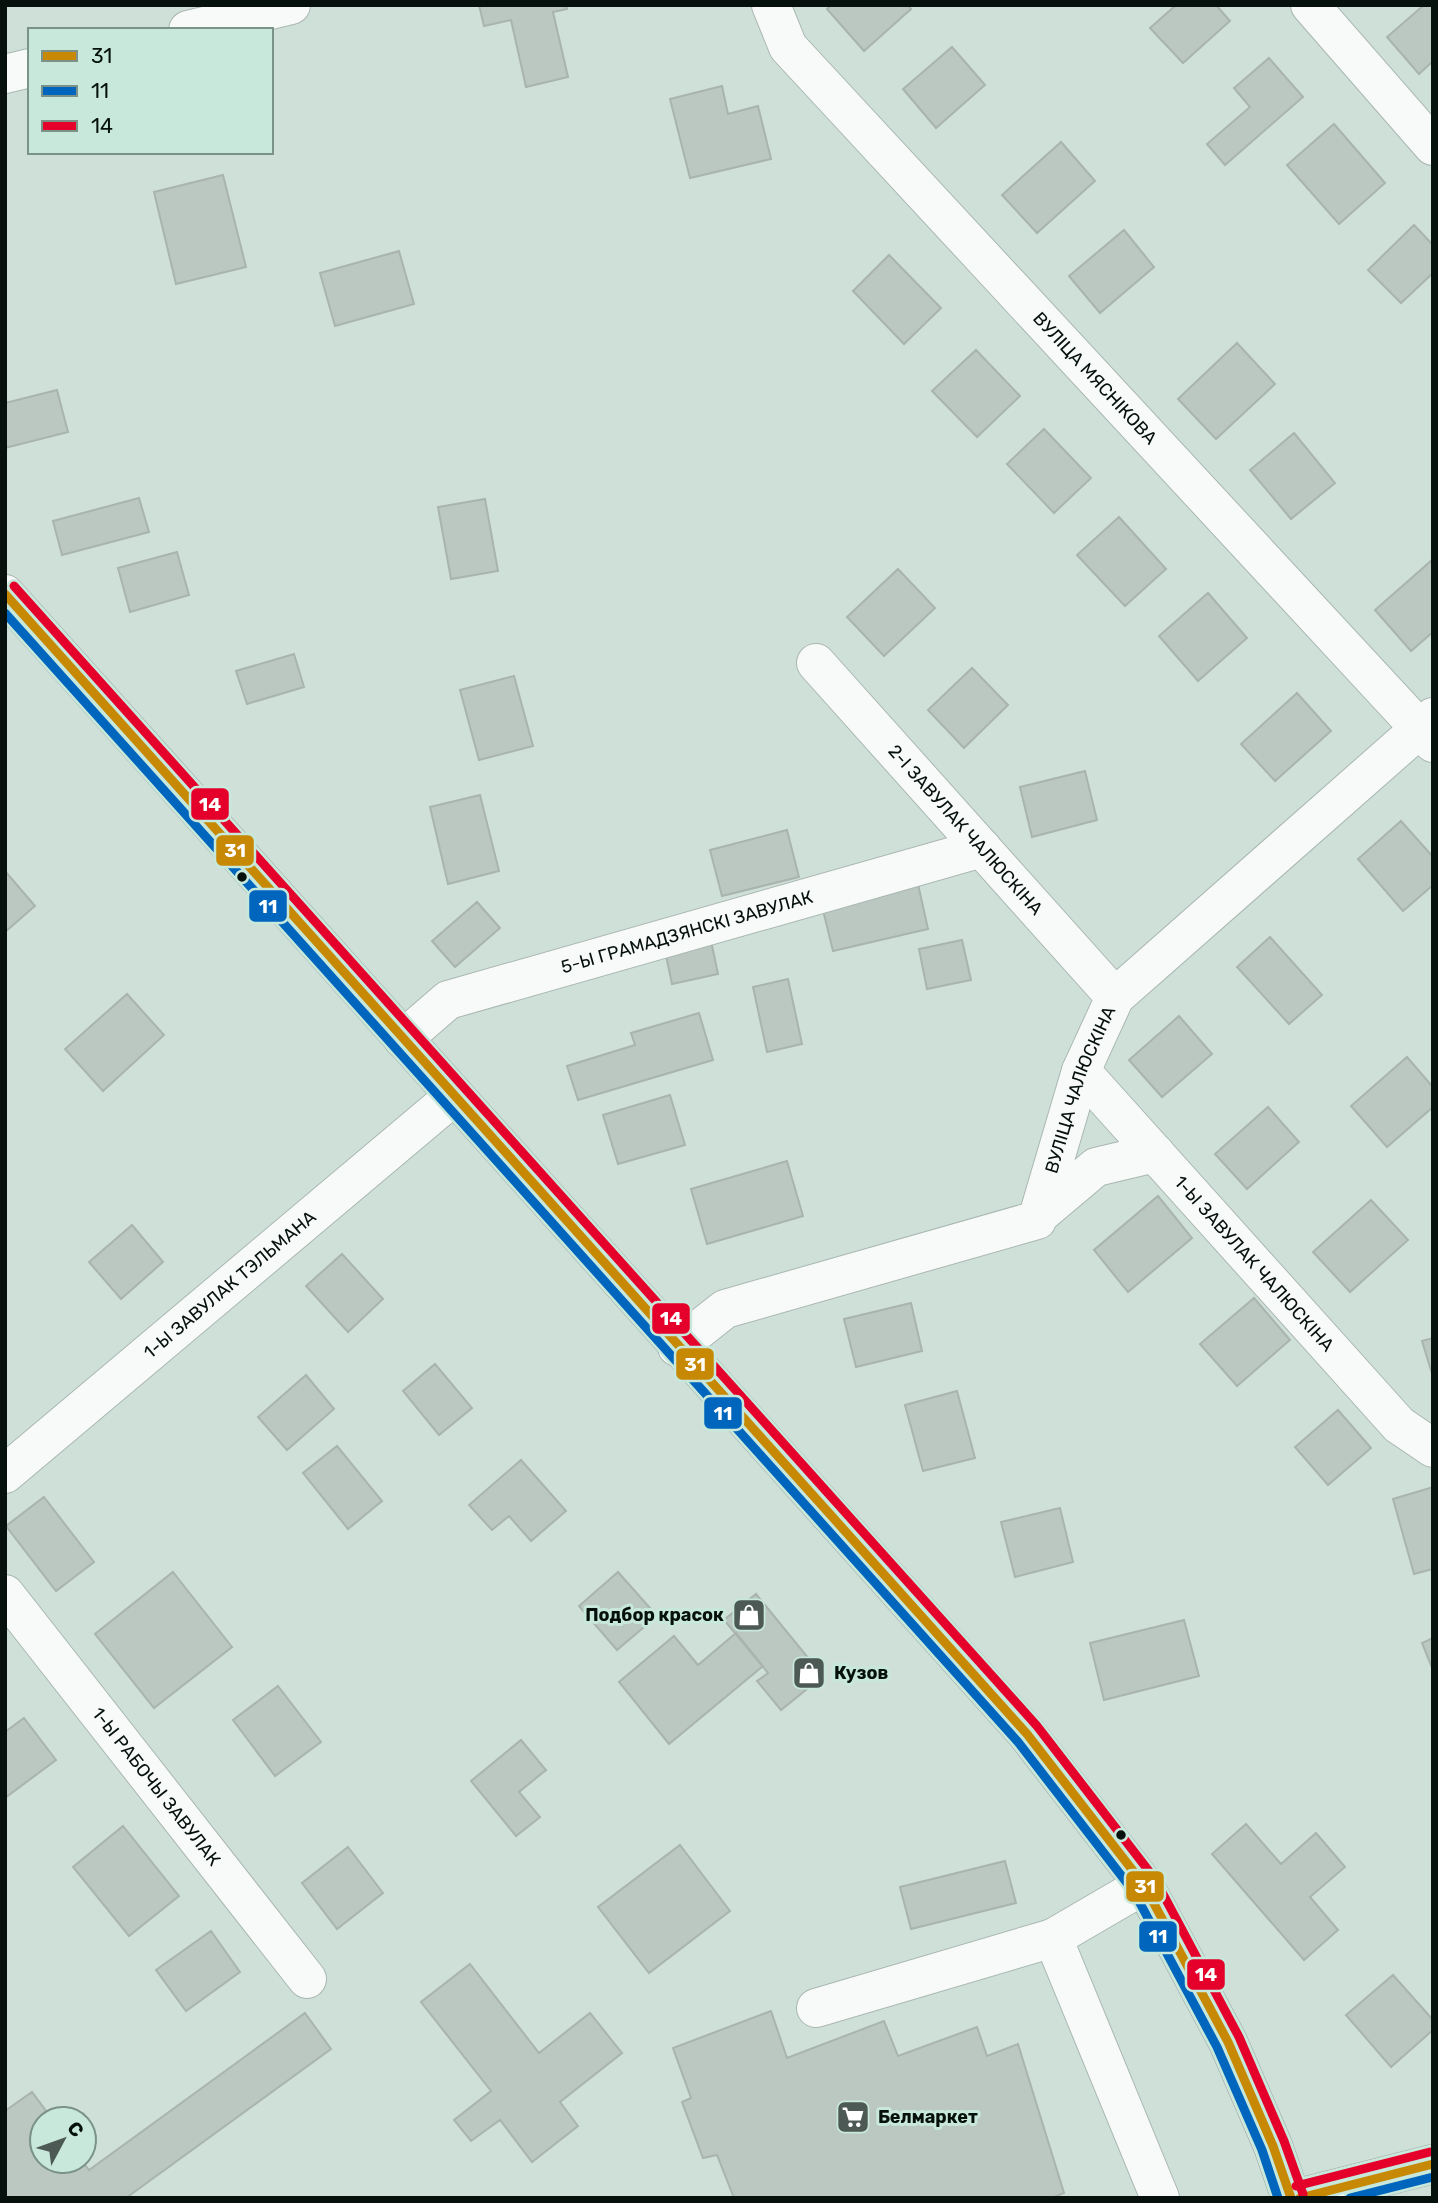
<svg xmlns="http://www.w3.org/2000/svg" width="1438" height="2203" viewBox="0 0 1438 2203" font-family="Rubik,sans-serif">
<style>
.building{fill:#bbc7c1;stroke:#a8b4ad;stroke-width:2}
.lines{fill:none;stroke-linecap:round;stroke-linejoin:round}
.minor-casing{stroke:#a9b7b1;stroke-width:40}
.major-casing{stroke:#a9b7b1;stroke-width:40}
.minor{stroke:#f8faf9;stroke-width:38}
.major{stroke:#f8faf9;stroke-width:38}
.bus-1-casing{stroke:#c7e8da;stroke-width:14}
.bus-2-casing{stroke:#c7e8da;stroke-width:14}
.bus-3-casing{stroke:#c7e8da;stroke-width:14}
.bus-1{stroke:#c78803;stroke-width:9}
.bus-2{stroke:#0065bd;stroke-width:9}
.bus-3{stroke:#e4002b;stroke-width:9}
.bus-dot{fill:#06110d;stroke:#c7e8da;stroke-width:2.5}
.labels{text-anchor:middle;dominant-baseline:central;stroke-width:6;stroke-linejoin:round;paint-order:stroke}
.street-label{font-size:18px;fill:#06110d;stroke:#c7e8da}
.poi-label{font-size:18px;font-weight:bold;fill:#06110d;stroke:#c7e8da;text-anchor:start}
.line-badge{stroke:#c7e8da;stroke-width:2.5}
.badge-label{font-size:19px;text-anchor:middle;font-weight:bold;fill:#fff}
</style>
<rect width="100%" height="100%" fill="#cfe0d9"/>
<path class="building" d="M479,5H566L567,9L553,12L568,77L526,87L511,20L484,26Z
M831,5H908L911,9L864,51L827,9Z
M1176,5H1216L1230,21L1183,63L1150,28Z
M1424,5H1433V61L1419,74L1387,37Z
M952,47L985,85L936,128L903,89Z
M1269,58L1303,97L1225,165L1207,144L1250,107L1234,88Z
M722,86L728,114L758,106L771,159L690,178L670,99Z
M1334,124L1385,183L1339,224L1287,165Z
M1061,142L1095,181L1037,233L1002,195Z
M223,175L246,267L176,284L154,192Z
M1414,225L1433,245V273L1401,303L1368,270Z
M1124,230L1154,267L1100,313L1069,276Z
M399,251L414,304L335,326L320,273Z
M889,255L941,308L904,344L853,291Z
M1237,343L1275,384L1216,439L1178,399Z
M976,350L1020,396L977,437L932,391Z
M57,390L68,432L5,448V403Z
M1044,429L1091,478L1054,513L1007,464Z
M1294,433L1335,483L1291,519L1250,470Z
M139,498L149,532L62,555L53,521Z
M485,499L498,571L451,579L438,507Z
M1119,517L1166,569L1125,606L1077,555Z
M177,552L189,595L130,612L118,568Z
M1432,560L1433,632L1411,651L1375,610Z
M898,569L935,608L884,656L847,617Z
M1208,593L1247,638L1198,681L1159,636Z
M294,654L304,687L247,704L236,671Z
M972,668L1008,705L964,748L928,710Z
M514,676L533,746L479,760L460,690Z
M1297,693L1331,731L1275,781L1241,744Z
M1085,771L1097,820L1032,837L1020,787Z
M480,795L499,871L448,884L430,807Z
M1401,821L1433,857V885L1403,911L1358,859Z
M787,830L799,877L722,896L710,850Z
M5,871L35,906L5,932Z
M918,884L928,929L833,951L822,906Z
M477,902L500,928L455,967L432,941Z
M710,936L718,974L672,984L664,946Z
M1270,937L1322,995L1289,1024L1237,967Z
M962,940L971,980L927,989L919,949Z
M788,979L802,1044L767,1052L753,987Z
M127,994L164,1035L103,1091L65,1049Z
M699,1013L713,1060L578,1100L567,1066L635,1045L631,1033Z
M1179,1016L1212,1054L1162,1097L1129,1060Z
M1407,1057L1433,1087V1107L1387,1147L1351,1106Z
M670,1095L685,1145L618,1164L603,1115Z
M1268,1107L1299,1142L1247,1189L1215,1154Z
M787,1161L803,1216L707,1244L691,1189Z
M1158,1196L1192,1238L1128,1292L1094,1250Z
M1371,1200L1408,1240L1350,1292L1313,1252Z
M132,1225L163,1262L121,1299L89,1262Z
M342,1254L383,1299L348,1332L306,1286Z
M1254,1298L1290,1340L1237,1386L1200,1344Z
M911,1303L922,1351L856,1367L844,1319Z
M1433,1338V1377L1422,1341Z
M435,1364L472,1408L439,1435L403,1391Z
M306,1375L334,1409L287,1450L258,1417Z
M957,1391L975,1458L923,1471L905,1405Z
M1338,1410L1371,1448L1328,1485L1295,1447Z
M337,1446L382,1501L348,1529L303,1473Z
M521,1460L566,1511L531,1541L509,1516L492,1530L469,1505Z
M1433,1487V1569L1414,1574L1393,1499Z
M44,1497L94,1562L56,1591L6,1526Z
M1060,1508L1073,1562L1015,1577L1001,1522Z
M173,1572L232,1647L154,1708L95,1634Z
M618,1572L657,1616L617,1650L579,1606Z
M756,1594L823,1676L781,1710L757,1681L768,1673L724,1620Z
M1184,1620L1199,1676L1104,1700L1090,1643Z
M736,1633L763,1666L669,1744L619,1682L674,1636L698,1665Z
M1433,1638V1670L1422,1643Z
M278,1686L321,1742L275,1776L233,1720Z
M24,1718L56,1760L5,1798V1732Z
M521,1740L546,1770L519,1792L540,1817L516,1836L471,1781Z
M1246,1824L1281,1864L1316,1833L1345,1867L1310,1897L1338,1930L1304,1960L1212,1854Z
M123,1826L179,1896L129,1936L73,1867Z
M680,1845L730,1911L649,1973L598,1907Z
M348,1847L383,1893L337,1929L302,1883Z
M1005,1861L1016,1903L911,1929L900,1887Z
M211,1931L240,1972L186,2011L156,1970Z
M470,1964L539,2053L590,2013L622,2053L560,2102L578,2126L532,2162L500,2120L471,2141L454,2120L491,2091L421,2002Z
M1393,1975L1433,2020V2030L1391,2067L1346,2015Z
M771,2011L787,2058L884,2021L898,2056L977,2027L987,2056L1018,2044L1064,2193L1052,2198H734L717,2155L703,2158L682,2102L691,2098L673,2048Z
M305,2013L331,2049L126,2198H5V2111L32,2092L52,2119H42V2161H82L89,2170Z"/>
<g class="lines">
<defs>
<g id="minor">
<path id="s1" d="M771,5L788,47L1433,743"/>
<path d="M1310,5L1433,146"/>
<path d="M188,30L291,5"/>
<path d="M5,74L30,68"/>
<path id="s2" d="M816,663L1115,997"/>
<path id="s3" d="M403,1039L448,1000L982,848"/>
<path id="s4" d="M1081,1071L1399,1425L1433,1448"/>
<path d="M1039,1215L1096,1167L1155,1153"/>
<path id="s5" d="M677,1347L725,1309L1037,1220L1081,1071L1115,997L1433,717"/>
<path id="s6" d="M5,1594L307,1979"/>
<path d="M1053,1938L1144,1885"/>
<path d="M816,2008L1053,1938L1160,2198"/>
</g>
<g id="major">
<path d="M5,594L1027,1734L1144,1885L1228,2042L1273,2146L1291,2198"/>
<path id="s7" d="M5,1474L454,1096"/>
<path d="M1299,2198L1433,2164"/>
</g>
</defs>
<use href="#minor" class="minor-casing"/>
<use href="#major" class="major-casing"/>
<use href="#minor" class="minor"/>
<use href="#major" class="major"/>
<defs>
<path id="bus-1" d="M5,594L1027,1734L1144,1885L1228,2042L1273,2146L1291,2198
M1300,2198L1433,2164"/>
<path id="bus-2" d="M5,613L1018,1742L1134,1892L1217,2047L1262,2150L1278,2198
M1350,2198L1433,2177"/>
<path id="bus-3" d="M14,586L1037,1726L1155,1879L1239,2037L1284,2141L1303,2194
M1296,2186L1430,2152"/>
</defs>
<use href="#bus-1" class="bus-1-casing"/>
<use href="#bus-2" class="bus-2-casing"/>
<use href="#bus-3" class="bus-3-casing"/>
<use href="#bus-1" class="bus-1"/>
<use href="#bus-2" class="bus-2"/>
<use href="#bus-3" class="bus-3"/>
</g>
<defs>
<symbol id="shop-square" viewBox="-11 -11 22 22"><rect x="-9" y="-9" width="18" height="18" rx="4" fill="#4c5954" stroke="#c7e8da"/><path d="M-5-2.5h2.3a2.7 3.5 0 0 1 5.4 0H5L5.5 6h-11ZM-1.5-2.5h3a1.5 2.3 0 0 0-3 0Z" fill="#fff"/></symbol>
<symbol id="supermarket-square" viewBox="-11 -11 22 22"><rect x="-9" y="-9" width="18" height="18" rx="4" fill="#4c5954" stroke="#c7e8da"/><path d="M-6-5.5h2.5l.6 2H6L4.5 2H-2.5L-4.4-4H-6ZM-1.5 3.2a1.3 1.3 0 1 0 .1 0ZM3 3.2a1.3 1.3 0 1 0 .1 0Z" fill="#fff"/></symbol>
</defs>
<g fill-rule="evenodd">
<use href="#shop-square" x="730" y="1596" width="38" height="38"/>
<use href="#shop-square" x="790" y="1654" width="38" height="38"/>
<use href="#supermarket-square" x="834" y="2098" width="38" height="38"/>
</g>
<g class="bus-dot">
<circle cx="242" cy="877" r="6"/>
<circle cx="1121" cy="1835" r="6"/>
</g>
<g class="labels">
<g class="street-label">
<text stroke="none"><textPath href="#s1" startOffset="497">ВУЛІЦА МЯСНІКОВА</textPath></text>
<text stroke="none"><textPath href="#s2" startOffset="224">2-І ЗАВУЛАК ЧАЛЮСКІНА</textPath></text>
<text stroke="none"><textPath href="#s3" startOffset="308">5-Ы ГРАМАДЗЯНСКІ ЗАВУЛАК</textPath></text>
<text stroke="none"><textPath href="#s5" startOffset="523">ВУЛІЦА ЧАЛЮСКІНА</textPath></text>
<text stroke="none"><textPath href="#s4" startOffset="259">1-Ы ЗАВУЛАК ЧАЛЮСКІНА</textPath></text>
<text stroke="none"><textPath href="#s7" startOffset="294">1-Ы ЗАВУЛАК ТЭЛЬМАНА</textPath></text>
<text stroke="none"><textPath href="#s6" startOffset="245">1-Ы РАБОЧЫ ЗАВУЛАК</textPath></text>
</g>
<g class="poi-label">
<text x="724" y="1615" text-anchor="end">Подбор красок</text>
<text x="834" y="1673">Кузов</text>
<text x="878" y="2117">Белмаркет</text>
</g>
</g>
<g class="line-badge">
<rect x="190" y="787" width="40" height="34" rx="7" fill="#e4002b"/>
<rect x="215" y="834" width="40" height="33" rx="7" fill="#c78803"/>
<rect x="248" y="889" width="40" height="34" rx="7" fill="#0065bd"/>
<rect x="651" y="1302" width="40" height="33" rx="7" fill="#e4002b"/>
<rect x="675" y="1347" width="40" height="34" rx="7" fill="#c78803"/>
<rect x="703" y="1396" width="40" height="34" rx="7" fill="#0065bd"/>
<rect x="1125" y="1870" width="40" height="33" rx="7" fill="#c78803"/>
<rect x="1138" y="1920" width="40" height="33" rx="7" fill="#0065bd"/>
<rect x="1186" y="1958" width="40" height="33" rx="7" fill="#e4002b"/>
</g>
<g class="badge-label">
<text x="210" y="811">14</text>
<text x="235" y="857">31</text>
<text x="268" y="913">11</text>
<text x="671" y="1325">14</text>
<text x="695" y="1371">31</text>
<text x="723" y="1420">11</text>
<text x="1145" y="1893">31</text>
<text x="1158" y="1943">11</text>
<text x="1206" y="1981">14</text>
</g>
<rect width="1438" height="2203" fill="none" stroke="#06110d" stroke-width="14"/>
<rect x="28" y="28" width="245" height="126" fill="#c7e8da" stroke="#7a9288" stroke-width="2"/>
<rect x="42" y="51" width="35" height="10" fill="#c78803" stroke="#7a9288" stroke-width="2"/>
<text x="91" y="63" font-size="21" fill="#06110d">31</text>
<rect x="42" y="86" width="35" height="10" fill="#0065bd" stroke="#7a9288" stroke-width="2"/>
<text x="91" y="98" font-size="21" fill="#06110d">11</text>
<rect x="42" y="121" width="35" height="10" fill="#e4002b" stroke="#7a9288" stroke-width="2"/>
<text x="91" y="133" font-size="21" fill="#06110d">14</text>
<g transform="translate(63 2140) rotate(49)"><circle r="33" fill="#c7e8da" stroke="#7a9288" stroke-width="2"/>
<path d="M0-5L12 26L0 18L-12 26Z" fill="#4c5954"/>
<text y="-10" font-size="19" font-weight="bold" text-anchor="middle" fill="#06110d">С</text>
</g>
</svg>
